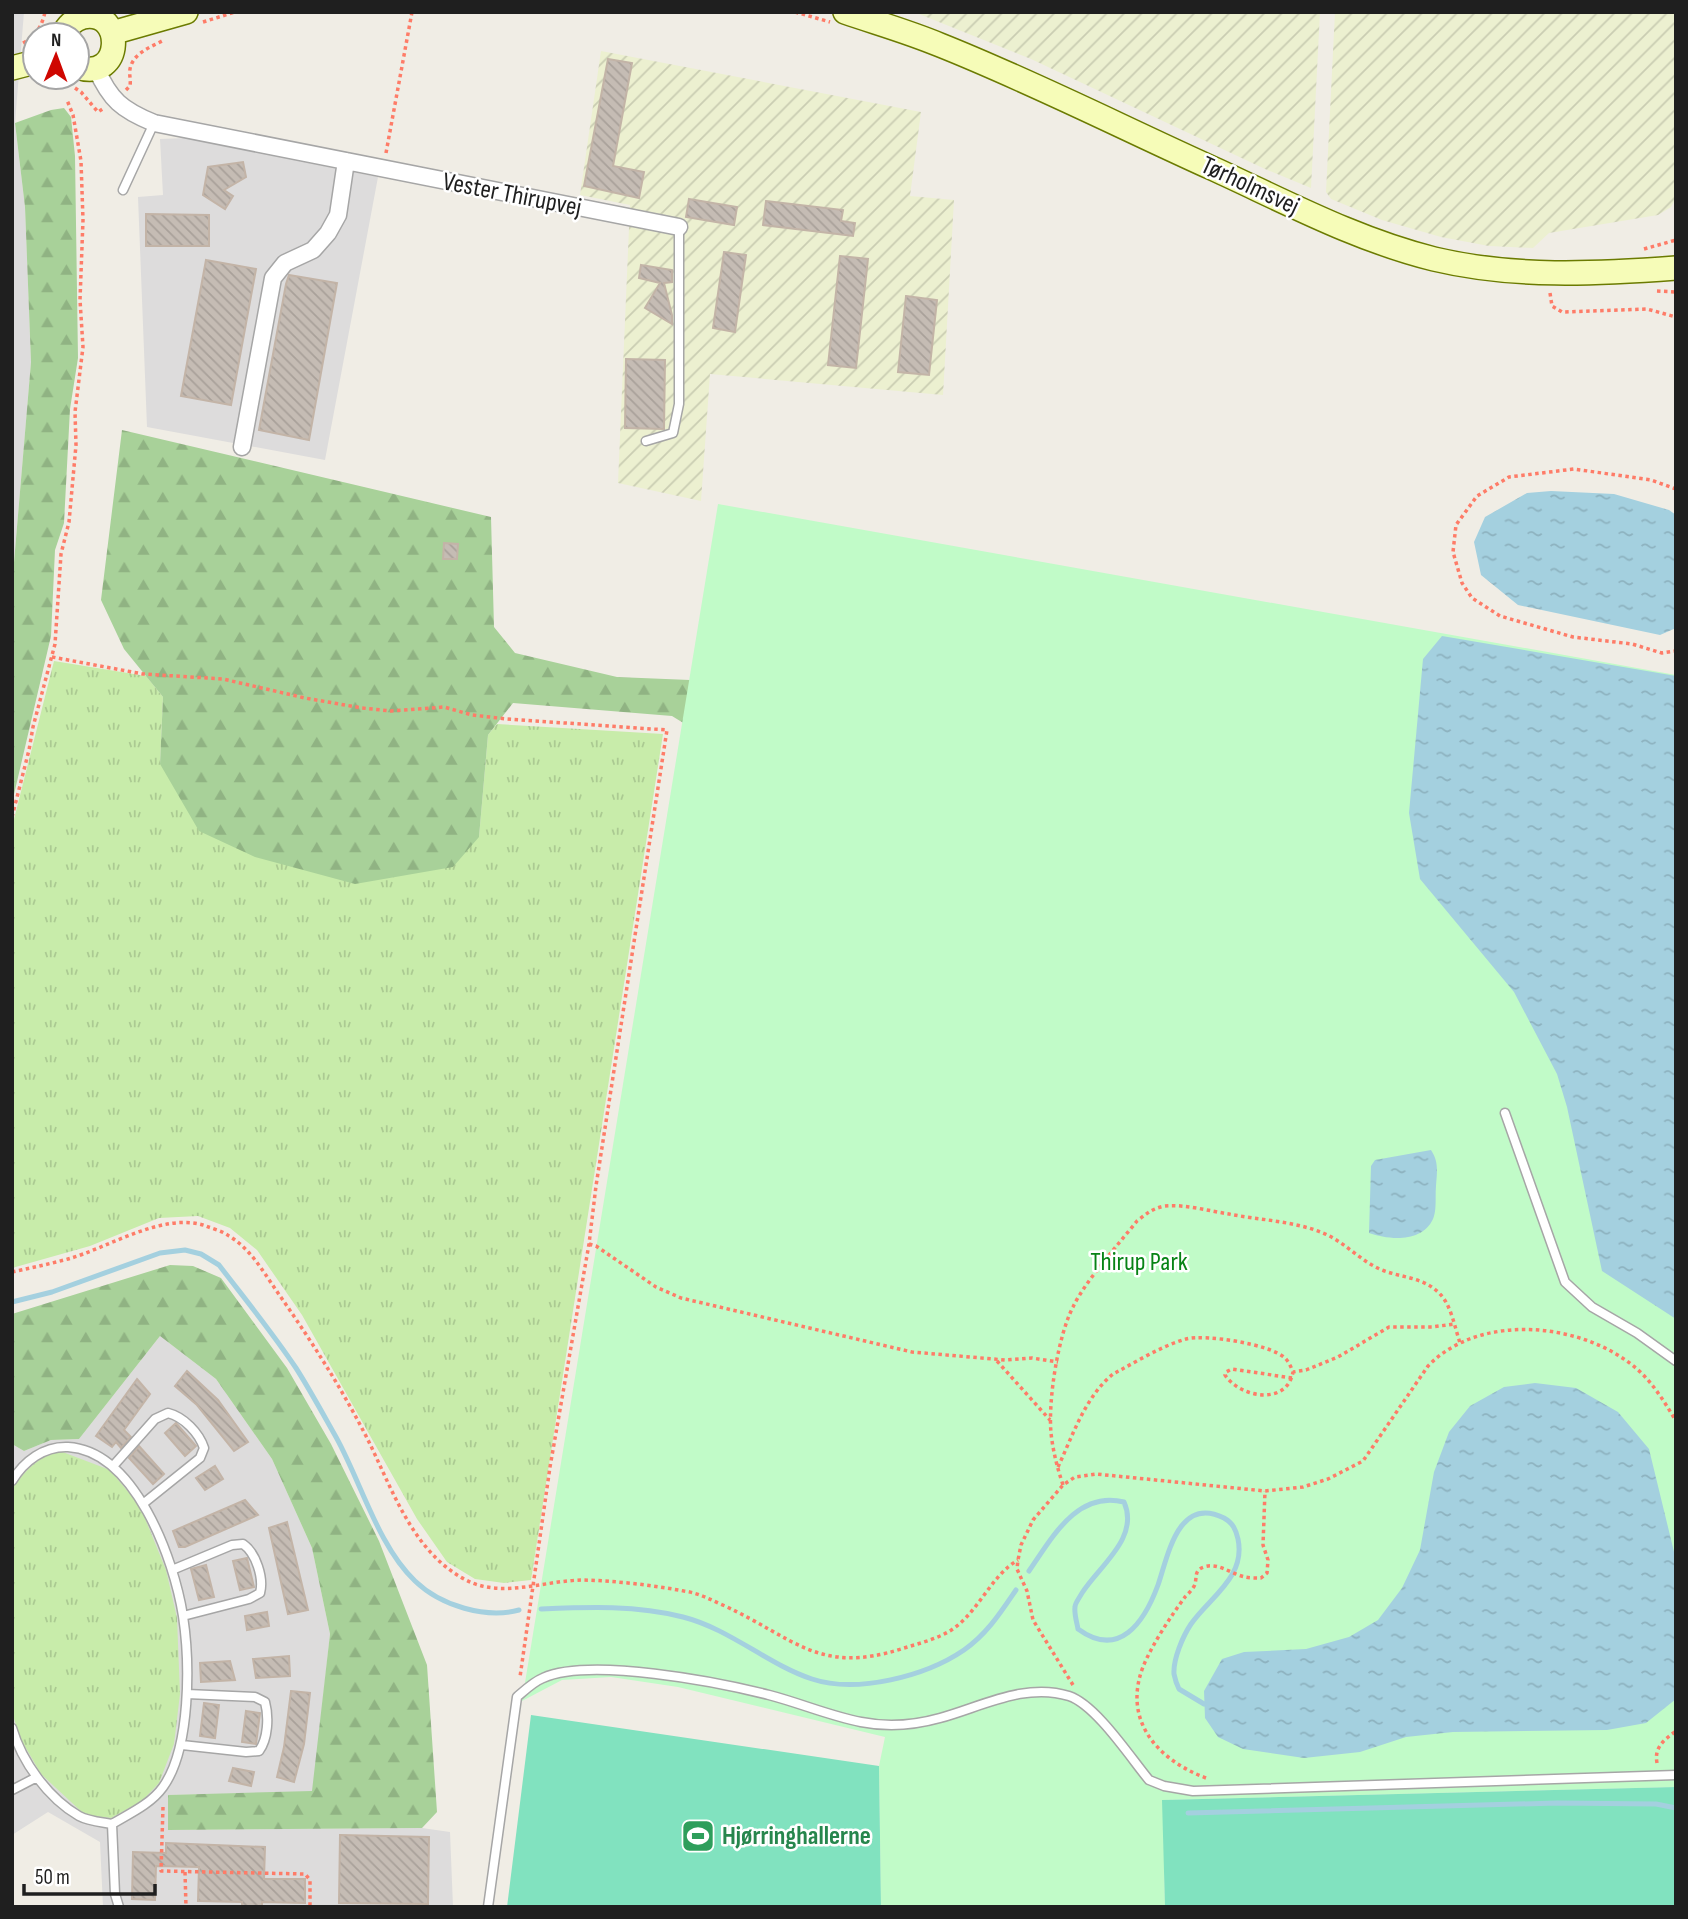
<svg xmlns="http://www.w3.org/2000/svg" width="1688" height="1919" viewBox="0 0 1688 1919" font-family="'Sofia Sans Condensed',sans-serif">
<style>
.residential{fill:#dddcdc}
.farmland{fill:url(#farmland-furrows)}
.grass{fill:url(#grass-tufts)}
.forest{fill:url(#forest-firs)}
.park{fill:#c1fbc8}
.pitch{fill:#81e2bf}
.water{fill:url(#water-ripples)}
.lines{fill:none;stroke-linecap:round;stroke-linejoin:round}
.stream{stroke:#a4d0df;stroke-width:5}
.building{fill:url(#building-back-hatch);stroke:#c3b4a7;stroke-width:2}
.lane-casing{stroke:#a6a6a6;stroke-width:11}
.street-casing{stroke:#a6a6a6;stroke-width:19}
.secondary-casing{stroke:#6b7b01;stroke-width:26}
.path{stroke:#fe7c68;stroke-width:3.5;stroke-dasharray:3.5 3.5;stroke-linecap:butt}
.lane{stroke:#fff;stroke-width:8}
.street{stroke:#fff;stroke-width:16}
.secondary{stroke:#f6fcb8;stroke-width:23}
.labels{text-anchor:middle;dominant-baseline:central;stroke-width:5;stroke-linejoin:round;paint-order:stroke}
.street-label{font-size:26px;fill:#1f1f1f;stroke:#fff}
.park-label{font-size:26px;fill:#088316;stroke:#fff}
.leisure-label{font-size:26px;font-weight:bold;fill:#27864d;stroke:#fff;text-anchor:start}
</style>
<defs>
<pattern id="farmland-furrows" width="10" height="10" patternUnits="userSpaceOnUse" patternTransform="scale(1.75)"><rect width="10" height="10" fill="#ecf0d0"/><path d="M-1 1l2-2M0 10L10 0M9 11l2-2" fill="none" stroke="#cacdb2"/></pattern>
<pattern id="grass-tufts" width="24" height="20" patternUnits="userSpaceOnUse" patternTransform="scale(1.75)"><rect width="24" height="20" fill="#c8ecaa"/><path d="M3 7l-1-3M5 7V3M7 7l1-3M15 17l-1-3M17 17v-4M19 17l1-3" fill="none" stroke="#abca92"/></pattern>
<pattern id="forest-firs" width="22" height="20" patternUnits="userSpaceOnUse" patternTransform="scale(1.75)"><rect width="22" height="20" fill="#a8d199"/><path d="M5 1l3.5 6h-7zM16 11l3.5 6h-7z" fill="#90b383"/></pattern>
<pattern id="water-ripples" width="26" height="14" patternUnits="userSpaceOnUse" patternTransform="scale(1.75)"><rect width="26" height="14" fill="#a4d0df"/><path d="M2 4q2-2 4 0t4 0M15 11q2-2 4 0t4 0" fill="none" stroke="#8db2bf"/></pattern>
<pattern id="building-back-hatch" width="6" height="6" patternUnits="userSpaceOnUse" patternTransform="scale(1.75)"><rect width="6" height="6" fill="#c5bcb4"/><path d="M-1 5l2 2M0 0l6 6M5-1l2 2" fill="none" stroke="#a9a19a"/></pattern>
</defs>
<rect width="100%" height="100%" fill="#f0ede5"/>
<path class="residential" d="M12,12H24L15,123L25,207L31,362L12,586Z
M186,138L378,177L325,460L147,427L138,197L163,195L160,139Z
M160,1336L216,1379L272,1459L312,1548L330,1634L313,1792L169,1795L168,1830L422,1828L450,1832L453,1907H103L100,1842L48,1812L12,1835V1444L24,1451L51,1440L79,1439Z"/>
<path class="farmland" d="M914,12H1320L1311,188L1265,169L1031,59Z
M1335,12H1675L1676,198L1671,207L1658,215L1549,233L1533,248L1489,246L1441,237L1382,220L1331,199L1326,192Z
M601,51L921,112L910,196L954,200L943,395L710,374L701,501L618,483L630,205L580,195Z"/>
<path class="grass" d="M54,661L146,676L163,697L160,764L479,837L488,735L497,724L663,734L531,1580L504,1583L475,1579L447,1562L417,1519L302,1315L257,1250L230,1228L198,1216L159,1218L90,1246L12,1268V827Z
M60,1451L110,1470L140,1506L166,1570L177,1618L180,1694L174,1744L159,1783L142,1801L111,1818L85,1815L41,1774L20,1738L12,1712V1489C27,1469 36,1458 60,1451Z"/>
<path class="forest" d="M64,108L71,117L75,156L78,358L70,409L64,523L55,550L51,636L12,803V586L31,362L25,207L15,123L51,110Z
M122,430L491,517L494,627L515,653L617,677L690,680L685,724L672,716L513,703L488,735L479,837L453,867L355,884L255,857L199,831L160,764L163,697L124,649L101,600Z
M170,1265L193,1266L221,1278L287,1368L331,1444L379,1541L427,1665L437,1812L422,1828L168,1830V1795L312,1791L330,1634L312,1548L272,1459L216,1379L160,1336L79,1439L51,1440L24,1451L12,1444V1314Z"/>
<path class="park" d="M718,504L1676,675V1787L1163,1800L1165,1907H881L879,1766L885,1737L678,1687L611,1677L562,1680L522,1701Z"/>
<path class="pitch" d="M531,1715L879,1766L881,1907H507Z
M1676,1787V1907H1165L1162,1800Z"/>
<path class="water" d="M1551,491L1614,494L1669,510L1676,515V628L1660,635L1518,605L1481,575L1474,542L1485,517L1527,493Z
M1442,636L1676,676V1319L1602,1271L1567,1107L1557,1074L1514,992L1420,879L1409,813L1423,659Z
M1431,1150C1439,1162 1437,1172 1436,1186C1435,1196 1437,1210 1433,1219C1422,1243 1389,1240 1369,1233L1371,1166L1375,1160Z
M1535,1383L1576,1388L1618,1412L1649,1449L1676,1560V1699L1646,1723L1607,1730L1453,1732L1406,1737L1360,1752L1304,1758L1243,1749L1218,1737L1205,1718L1204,1691L1222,1659L1244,1652L1306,1649L1349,1637L1378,1620L1402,1588L1420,1550L1434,1472L1449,1432L1470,1406L1504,1387Z"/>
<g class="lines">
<path class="stream" d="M12,1302L52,1292L160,1253L185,1250L201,1254L219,1265C245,1299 272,1332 296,1368C310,1390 323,1414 336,1437C361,1482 378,1546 415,1581C441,1606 486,1619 519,1610
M1029,1571C1052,1538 1077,1490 1124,1502C1140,1538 1099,1566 1082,1593C1080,1597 1075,1603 1075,1607C1074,1614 1077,1623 1078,1629C1119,1659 1144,1623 1158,1585C1168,1556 1178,1495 1224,1518C1233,1523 1236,1530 1238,1539C1246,1577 1210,1597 1191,1624C1183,1636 1173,1659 1174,1674C1175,1679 1177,1685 1179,1689L1204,1704
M541,1609C589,1607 636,1605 683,1617C730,1629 767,1664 812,1679C857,1694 926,1676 964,1650C987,1634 1001,1612 1016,1590
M1188,1813L1557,1803L1656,1804L1676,1808"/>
</g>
<path class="building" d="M608,59L632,63L613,166L644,172L639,198L584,186Z
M243,162L246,177L224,190L233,196L225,209L203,195L208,167Z
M689,199L737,207L734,225L686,217Z
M766,201L843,210L841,221L855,223L853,236L763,225Z
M146,214L209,215V246H146Z
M724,252L746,255L735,332L713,328Z
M840,256L868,259L856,368L828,365Z
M206,260L256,269L231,405L181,396Z
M641,265L672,270V282L664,283L672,315V324L645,308L660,283L639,278Z
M289,275L337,283L309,440L259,430L286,284Z
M906,296L937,300L929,375L898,372Z
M626,359L665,360L664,429L625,428Z
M444,543L458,544L457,559H443Z
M187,1371L218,1400L248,1442L234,1451L197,1405L175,1386Z
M137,1379L150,1394L124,1430L131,1437L121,1448L116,1442L112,1447L96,1436Z
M176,1423L196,1446L185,1456L165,1433Z
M139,1446L164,1474L153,1484L129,1458Z
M215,1466L223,1479L205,1490L196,1478Z
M245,1500L258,1515L185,1547H179L173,1531Z
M287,1522L308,1610L288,1614L269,1528Z
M247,1558L254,1587L240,1590L233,1561Z
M206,1565L214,1597L199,1600L191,1569Z
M267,1612L269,1626L247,1630L245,1616Z
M289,1656L290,1676L256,1678L253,1659Z
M230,1661L235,1680L201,1682L200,1663Z
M291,1691L310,1693L304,1744L294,1782L277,1777L284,1747Z
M204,1703L219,1705L215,1738L200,1736Z
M246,1711L260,1713L256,1744L242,1742Z
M233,1768L254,1772L251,1786L229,1781Z
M340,1835L429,1837L428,1904L339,1903Z
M166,1843L265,1847L264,1879H305V1903L262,1902V1907H242V1902L198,1901L199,1867L156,1866L155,1900L132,1899L133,1852L166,1853Z"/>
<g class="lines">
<defs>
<path id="lane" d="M123,190L154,123
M646,441L673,433L679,404V227
M1505,1113L1565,1282L1592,1307L1637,1333L1676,1361
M114,1465L155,1419L168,1413C184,1417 199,1433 204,1448L200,1458L144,1503
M12,1481C24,1461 44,1446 68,1447C135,1451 174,1559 183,1616C190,1662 191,1748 163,1787C151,1804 129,1814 112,1824C101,1822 88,1821 79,1816C48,1798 22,1762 12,1728
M172,1570L232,1545L243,1544C256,1553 264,1578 260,1593L249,1599L183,1616
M182,1745L246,1752L259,1751C268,1739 269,1717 265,1702L255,1697L187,1694
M12,1790L37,1777
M112,1824L115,1894L119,1907
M488,1907L517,1697C525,1690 533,1682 543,1678C590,1657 718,1682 769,1695C800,1703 830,1716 861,1722C886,1727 915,1725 940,1718C981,1707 1025,1682 1069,1696C1096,1705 1130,1757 1149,1780L1164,1786L1193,1791L1676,1775"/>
<path id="street" d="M96,68C110,100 122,110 154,123L679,227
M242,447L273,278L285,263L313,250L328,233L338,215L346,161"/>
<path id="secondary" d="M845,12C877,23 909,32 940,45C1033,82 1123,128 1214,169C1286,202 1357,240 1434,259C1514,278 1595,274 1676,268
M112,33L186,12
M63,35C67,26 73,20 83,17C125,8 124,83 77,67
M12,68L35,62"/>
</defs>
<use href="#lane" class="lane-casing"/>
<use href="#street" class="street-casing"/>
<use href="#secondary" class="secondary-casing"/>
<path class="path" d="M795,12L830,22
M203,22L235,12
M23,43C36,36 42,26 45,12
M38,83L53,81L65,83
M75,88L81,92L98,112L104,108
M126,90L130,86C131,80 129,75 130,69C133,53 151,47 164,40
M386,153L412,12
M1644,249L1676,240
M1657,291L1676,292
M1550,293L1552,306L1562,312L1647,309L1676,317
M1676,489L1651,480L1574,469L1509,477L1477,496L1456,525L1453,552L1462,583L1472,598L1500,616L1573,637L1632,644L1662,653L1676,651
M52,657L143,674L223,679L305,698L362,708L391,711L444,707L472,715L507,719L667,730L596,1186L589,1244L550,1467L520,1677
M12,817L29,750L33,727L55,644L61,554L69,522L76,445L75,412L83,347L80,300L83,220L81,161L73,115L67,100
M589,1244L596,1246L656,1287L681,1298L912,1352L1005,1360L1032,1358L1058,1362
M12,1272C31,1268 49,1264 68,1259C108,1248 164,1211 206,1226C213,1229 223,1231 229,1236C251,1249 264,1273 278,1293C310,1339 341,1387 367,1438C392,1488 412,1552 466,1580C502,1599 545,1580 584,1580C617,1581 651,1585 684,1591C699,1593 711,1600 725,1606C794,1638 819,1675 901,1649C917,1644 934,1640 948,1632C977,1616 990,1576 1018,1560
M997,1361L1050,1420
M1292,1378L1232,1369L1226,1372L1225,1375C1240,1398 1287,1406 1293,1372
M1058,1467C1073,1435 1085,1397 1113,1374C1136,1362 1161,1346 1186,1339C1205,1334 1270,1344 1285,1358C1289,1362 1291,1367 1293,1372L1306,1370L1338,1357L1389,1327H1432L1454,1324
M1063,1485C1057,1467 1053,1451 1051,1433C1048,1400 1058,1336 1073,1307C1086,1280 1118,1245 1137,1221C1146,1214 1153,1208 1165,1206C1185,1204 1209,1211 1229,1214C1259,1220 1294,1221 1323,1233C1345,1242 1360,1261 1382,1270C1402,1278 1424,1277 1440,1294C1451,1305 1455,1328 1460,1343
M1073,1685L1033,1620L1027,1591L1017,1569L1018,1560L1021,1545L1033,1520L1063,1485L1075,1477L1096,1474L1265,1491L1303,1487L1328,1479L1363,1461L1428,1366C1480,1312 1583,1322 1637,1369C1654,1384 1665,1403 1676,1421
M1657,1763C1654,1747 1664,1740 1676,1731
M1206,1778C1163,1762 1126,1727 1140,1676C1146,1653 1171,1616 1185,1597C1188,1594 1194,1588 1195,1584C1197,1577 1194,1570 1204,1567C1218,1562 1231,1574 1245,1577C1250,1578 1256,1578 1261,1578L1267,1573L1268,1560L1263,1545L1265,1491
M163,1807L161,1871L305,1874L310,1880V1907
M185,1872L186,1907"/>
<use href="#lane" class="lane"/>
<use href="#street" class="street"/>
<use href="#secondary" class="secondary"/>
</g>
<defs>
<symbol id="stadium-square" viewBox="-11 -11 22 22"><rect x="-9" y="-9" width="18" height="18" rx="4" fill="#2e9e5b" stroke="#fff"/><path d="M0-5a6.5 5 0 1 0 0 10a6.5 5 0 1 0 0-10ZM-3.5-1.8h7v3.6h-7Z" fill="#fff"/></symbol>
</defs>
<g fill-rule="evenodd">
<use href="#stadium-square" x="679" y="1817" width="38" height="38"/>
</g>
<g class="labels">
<g class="street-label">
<text transform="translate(1250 186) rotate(25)">Tørholmsvej</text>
<text transform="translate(512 195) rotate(11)">Vester Thirupvej</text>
</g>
<g class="park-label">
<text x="1139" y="1262">Thirup Park</text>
</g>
<g class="leisure-label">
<text x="722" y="1836">Hjørringhallerne</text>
</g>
</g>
<rect width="1688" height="1919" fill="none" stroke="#1f1f1f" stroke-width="28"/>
<g transform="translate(56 56) rotate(1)"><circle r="33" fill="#ffffff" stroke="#a5a5a5" stroke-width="2"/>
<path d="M0-5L12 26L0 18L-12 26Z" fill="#cf0600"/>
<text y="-10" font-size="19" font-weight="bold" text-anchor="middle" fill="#1f1f1f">N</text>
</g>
<path d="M24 1884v10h131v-10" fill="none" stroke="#1f1f1f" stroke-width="3.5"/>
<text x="35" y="1884" font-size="21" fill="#1f1f1f" stroke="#ffffff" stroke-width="5" paint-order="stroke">50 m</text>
</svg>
